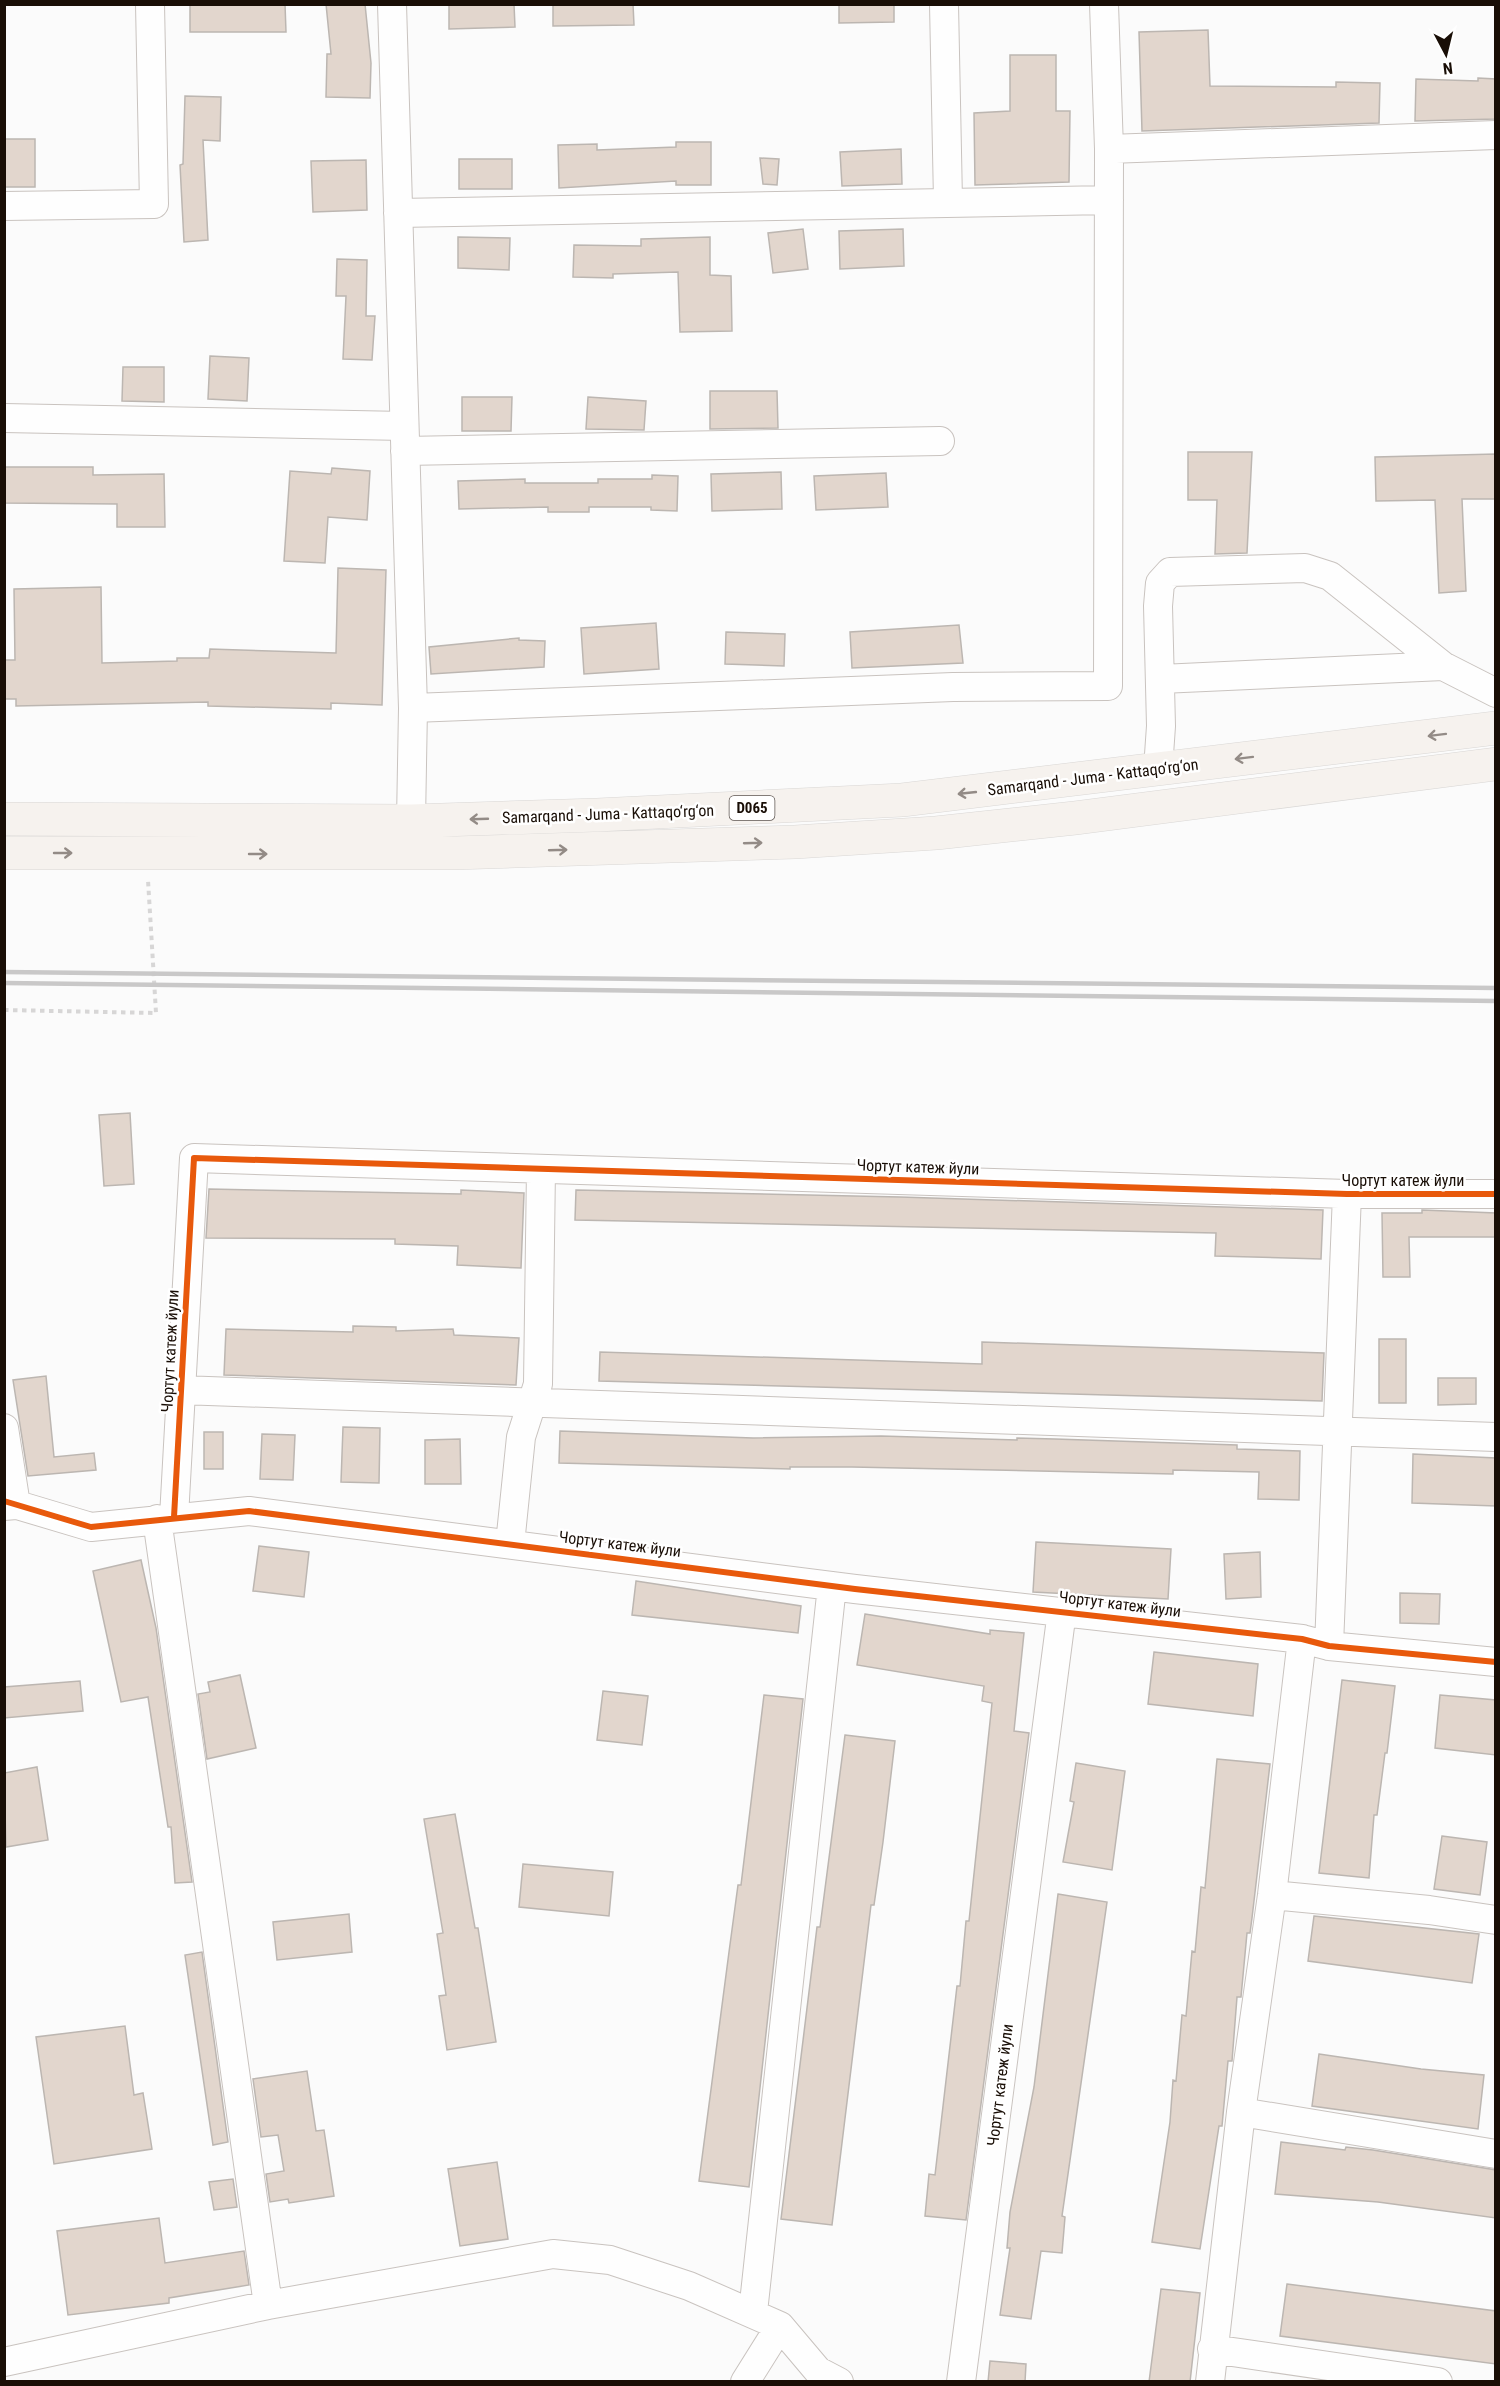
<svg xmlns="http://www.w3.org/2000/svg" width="1500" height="2386" viewBox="0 0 1500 2386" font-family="'Roboto Condensed',sans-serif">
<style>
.building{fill:#e2d6cd;stroke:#bcb6b1;stroke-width:1.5}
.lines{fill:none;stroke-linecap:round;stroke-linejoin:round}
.minor-casing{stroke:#c9c3bf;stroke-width:30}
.major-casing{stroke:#d9d7d5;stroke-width:34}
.path{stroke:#d7d6d6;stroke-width:4;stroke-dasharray:4.5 4.5;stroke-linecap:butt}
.minor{stroke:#fefefe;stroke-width:28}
.major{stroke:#f6f2ee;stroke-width:33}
.rail{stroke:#c9c8c8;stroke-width:4.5}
.cycleway-casing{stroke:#fff;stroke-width:10}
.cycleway{stroke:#e8590c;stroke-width:6}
.oneway{stroke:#938b86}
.labels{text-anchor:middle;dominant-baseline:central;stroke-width:5;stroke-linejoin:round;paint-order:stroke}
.shield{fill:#fff;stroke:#5e5651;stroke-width:1.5}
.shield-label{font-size:15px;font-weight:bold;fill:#190e06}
.street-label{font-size:16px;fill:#190e06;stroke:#fff}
</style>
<rect width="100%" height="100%" fill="#fbfbfb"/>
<path class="building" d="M190,4H285L286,32H190Z
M326,4H365L371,63L370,98L326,97L327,54H331Z
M449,4H514L515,27L449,29Z
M553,4H633L634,25L553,26Z
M839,4H894V22L839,23Z
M1208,30L1210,86L1336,87V82L1380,83L1379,123L1142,131L1139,32Z
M1010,55H1056V111H1070L1069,182L975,185L974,113L1010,111Z
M1478,78L1496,79V119L1415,121L1416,79L1478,81Z
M185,96L221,97L220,141L203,140L208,240L184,242L180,165L183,164Z
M4,139H35V187H4Z
M676,142H711V185H676V181L559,188L558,145L597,144V150L676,147Z
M901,149L902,184L842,186L840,152Z
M760,158L779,159L777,185L763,184Z
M459,159H512V189H459Z
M366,160L367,210L313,212L311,161Z
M803,229L808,269L773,273L768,233Z
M903,229L904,266L840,269L839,231Z
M458,237L510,238L509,270L458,268Z
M710,237V275L731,276L732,331L680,332L678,272L613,274V278L573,277L574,245L641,246V239Z
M337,259L367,260L366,316H375L372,360L343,359L346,296H336Z
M210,356L249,358L247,401L208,399Z
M123,367H164V402L122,401Z
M710,391H777L778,428L710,429Z
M462,397H512L511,431H462Z
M588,397L646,401L644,430L586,429Z
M1188,452H1252L1247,553L1215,554L1217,500H1188Z
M1496,454V499H1462L1466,591L1439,593L1435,500L1376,501L1375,457Z
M4,467H93V475L164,474L165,527H117V504L4,503Z
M332,468L370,471L367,520L328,517L325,563L284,561L290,471L331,474Z
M781,472L782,509L712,511L711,474Z
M886,473L888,507L816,510L814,476Z
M652,475L678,476L677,511L651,510V507H589V512H548V507L459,509L458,481L525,479V483H598V479H652Z
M338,568L386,570L382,705L331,703V709L208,706V702L16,706V699H4V660H15L14,589L101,587L102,663L177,661V658H209L210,649L336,653Z
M656,623L659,669L584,674L581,628Z
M959,625L963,663L852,668L850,632Z
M726,632L785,634L784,666L725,664Z
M519,638V640L545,641L544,667L431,674L429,647Z
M130,1113L134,1184L104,1186L99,1115Z
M209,1189L461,1194V1190L524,1193L521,1268L457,1265L458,1246L395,1244V1239L206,1238Z
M576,1190L900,1197L1323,1210L1321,1259L1215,1256L1216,1233L575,1220Z
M1422,1210L1496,1213V1237H1409L1410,1277H1383L1382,1213H1422Z
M353,1326L396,1327V1331L453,1329L454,1335L519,1338L516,1385L224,1375L226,1329L353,1332Z
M1379,1339H1406V1403H1379Z
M982,1342L1324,1353L1322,1401L599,1381L600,1352L982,1364Z
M46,1376L54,1457L94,1453L96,1470L28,1476L13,1380Z
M1438,1378H1476V1404L1438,1405Z
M343,1427L380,1428L379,1483L341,1482Z
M560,1431L753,1438L881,1436L1017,1440V1438L1055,1439L1237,1445V1449L1300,1451L1299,1500L1258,1499L1259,1472L1173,1470V1474L852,1467H790V1469L559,1463Z
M204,1432H223V1469H204Z
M262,1434L295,1435L293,1480L260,1479Z
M460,1439L461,1484H425V1440Z
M1413,1454L1496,1458V1506L1412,1503Z
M1036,1542L1171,1549L1168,1599L1033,1592Z
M259,1546L309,1552L304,1597L253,1591Z
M1260,1552L1261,1597L1226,1599L1224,1554Z
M141,1560L156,1628L192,1882L175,1883L171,1827H168L148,1697L121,1702L93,1571Z
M636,1581L801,1606L798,1633L632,1615Z
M1400,1593L1440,1594L1439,1624L1400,1623Z
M865,1614L990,1634V1630L1024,1633L1014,1731L1029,1733L966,2220L925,2216L929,2174L935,2175L957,1986H960L966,1921H969L992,1703L982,1701L984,1686L857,1665Z
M1154,1652L1258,1664L1253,1716L1148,1704Z
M240,1675L256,1748L207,1759L198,1694L210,1692L208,1682Z
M1342,1680L1395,1686L1387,1753H1385L1377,1815H1374L1369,1878L1319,1873Z
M80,1681L83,1711L4,1718V1687Z
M603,1691L648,1696L642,1745L597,1740Z
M764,1695L803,1699L749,2187L699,2181L729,1952L738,1885H741Z
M1440,1695L1496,1700V1755L1435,1748Z
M845,1735L895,1741L883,1842L874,1905H871L832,2225L781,2219L817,1927H820Z
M1217,1759L1270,1764L1252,1918L1250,1933H1247L1241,1997H1237L1232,2061H1228L1222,2126H1219L1200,2249L1152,2242L1170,2122L1173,2080L1176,2081L1182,2015L1186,2016L1192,1951L1195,1952L1201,1887L1205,1888Z
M1076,1763L1125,1771L1112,1870L1063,1862L1074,1802L1070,1801Z
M37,1767L48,1840L6,1847L4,1773Z
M455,1814L475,1928H478L496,2042L447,2050L439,1996L446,1995L437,1934L443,1933L424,1819Z
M1442,1836L1487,1842L1480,1895L1434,1889Z
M523,1864L613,1872L609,1916L519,1907Z
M1058,1894L1107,1902L1062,2216L1065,2217L1062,2253L1041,2251L1031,2319L1000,2315L1010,2248H1007L1010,2212L1034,2087Z
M349,1914L352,1952L277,1960L273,1922Z
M1314,1916L1479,1934L1472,1983L1308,1961Z
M202,1952L228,2142L213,2145L185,1955Z
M125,2026L134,2095L143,2093L152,2149L54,2164L36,2037Z
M1319,2054L1421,2069L1484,2075L1478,2129L1312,2106Z
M307,2071L316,2131L324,2130L334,2196L289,2203L288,2199L270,2202L266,2174L284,2171L278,2135L261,2137L253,2079Z
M1281,2142L1345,2150L1346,2147L1373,2150L1496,2170V2218L1378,2202L1275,2194Z
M497,2162L508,2239L460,2246L448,2169Z
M233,2179L237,2207L214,2210L209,2182Z
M159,2218L165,2263L244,2251L249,2285L169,2298V2303L68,2315L57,2231Z
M1287,2284L1496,2311V2364L1280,2336Z
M1161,2289L1200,2293L1190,2382H1149Z
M990,2361L1026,2364L1025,2382H988Z"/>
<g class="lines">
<defs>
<path id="minor" d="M392,4L413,708L411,821
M944,4L948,201
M1104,4L1109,149
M4,206L154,204L150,4
M398,213L1109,200
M4,418L404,426
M405,451L940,441
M1161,679L1443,666
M413,708L953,687L1108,686L1109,149L1496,135
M1158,769L1161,726L1158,606L1160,583L1170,572L1305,568L1330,576L1443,666L1496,693
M181,1390L1496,1437
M4,1428L16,1505L4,1506
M4,1501L91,1527L249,1511L855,1589L1302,1639L1329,1646L1496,1662
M174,1517L194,1158L1347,1194H1496
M157,1519L268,2305
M510,1544L521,1437L538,1384L541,1169
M1329,1646L1347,1194
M1272,1895L1429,1910L1496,1920
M1241,2112L1496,2154
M751,2313L754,2303L832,1586
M1212,2349L1438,2382
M4,2362L268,2305L553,2254L610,2260L689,2286L780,2326L818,2371L839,2382
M745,2382L780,2326
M961,2382L1062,1611
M1210,2382L1241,2112L1272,1895L1302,1639"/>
<path id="major" d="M4,819L411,821L597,815L902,800L1496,728
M4,853H454L795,842L936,833L1075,818L1496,764"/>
</defs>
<use href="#minor" class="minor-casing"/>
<use href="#major" class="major-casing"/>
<path class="path" d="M4,1010L156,1013L148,880"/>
<use href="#minor" class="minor"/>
<use href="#major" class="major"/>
<path class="rail" d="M4,972L1496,988
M4,983L1496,1001"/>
<defs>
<path id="cycleway" d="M4,1501L91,1527L249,1511L855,1589L1302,1639L1329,1646L1496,1662
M174,1517L194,1158L1347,1194H1496"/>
</defs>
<use href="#cycleway" class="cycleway-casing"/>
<use href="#cycleway" class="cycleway"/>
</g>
<defs><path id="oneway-shaft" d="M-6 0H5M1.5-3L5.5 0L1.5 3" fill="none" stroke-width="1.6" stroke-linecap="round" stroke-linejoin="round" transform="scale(1.5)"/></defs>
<g class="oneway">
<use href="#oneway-shaft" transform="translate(1437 735) rotate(173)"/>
<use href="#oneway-shaft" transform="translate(1244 758) rotate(173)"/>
<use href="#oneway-shaft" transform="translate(967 793) rotate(174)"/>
<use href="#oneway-shaft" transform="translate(479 819) rotate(178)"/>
<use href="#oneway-shaft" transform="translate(753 843) rotate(-2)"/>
<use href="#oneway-shaft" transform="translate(558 850) rotate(-2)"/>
<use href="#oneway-shaft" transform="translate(63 853)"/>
<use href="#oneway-shaft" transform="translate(258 854)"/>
</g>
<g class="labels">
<rect class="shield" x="729.5" y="796" width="45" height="24" rx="4.5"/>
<g class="shield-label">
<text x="752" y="808">D065</text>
</g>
<g class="street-label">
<text transform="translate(1093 777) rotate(-7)">Samarqand - Juma - Kattaqo‘rg‘on</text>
<text transform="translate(608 814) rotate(-2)">Samarqand - Juma - Kattaqo‘rg‘on</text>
<text transform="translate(918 1167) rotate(2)">Чортут катеж йули</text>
<text x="1403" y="1180">Чортут катеж йули</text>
<text transform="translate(170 1351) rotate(-87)">Чортут катеж йули</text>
<text transform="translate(620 1544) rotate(7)">Чортут катеж йули</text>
<text transform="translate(1120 1604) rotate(7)">Чортут катеж йули</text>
<text transform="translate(1000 2085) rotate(-83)">Чортут катеж йули</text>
</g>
</g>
<rect width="1500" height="2386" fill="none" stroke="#190e06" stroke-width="12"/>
<g transform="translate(1446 54) rotate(173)" stroke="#ffffff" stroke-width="4.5" paint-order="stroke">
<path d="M0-4.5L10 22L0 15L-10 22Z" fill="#190e06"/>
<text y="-9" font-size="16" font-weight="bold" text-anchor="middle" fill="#190e06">N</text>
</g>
</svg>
